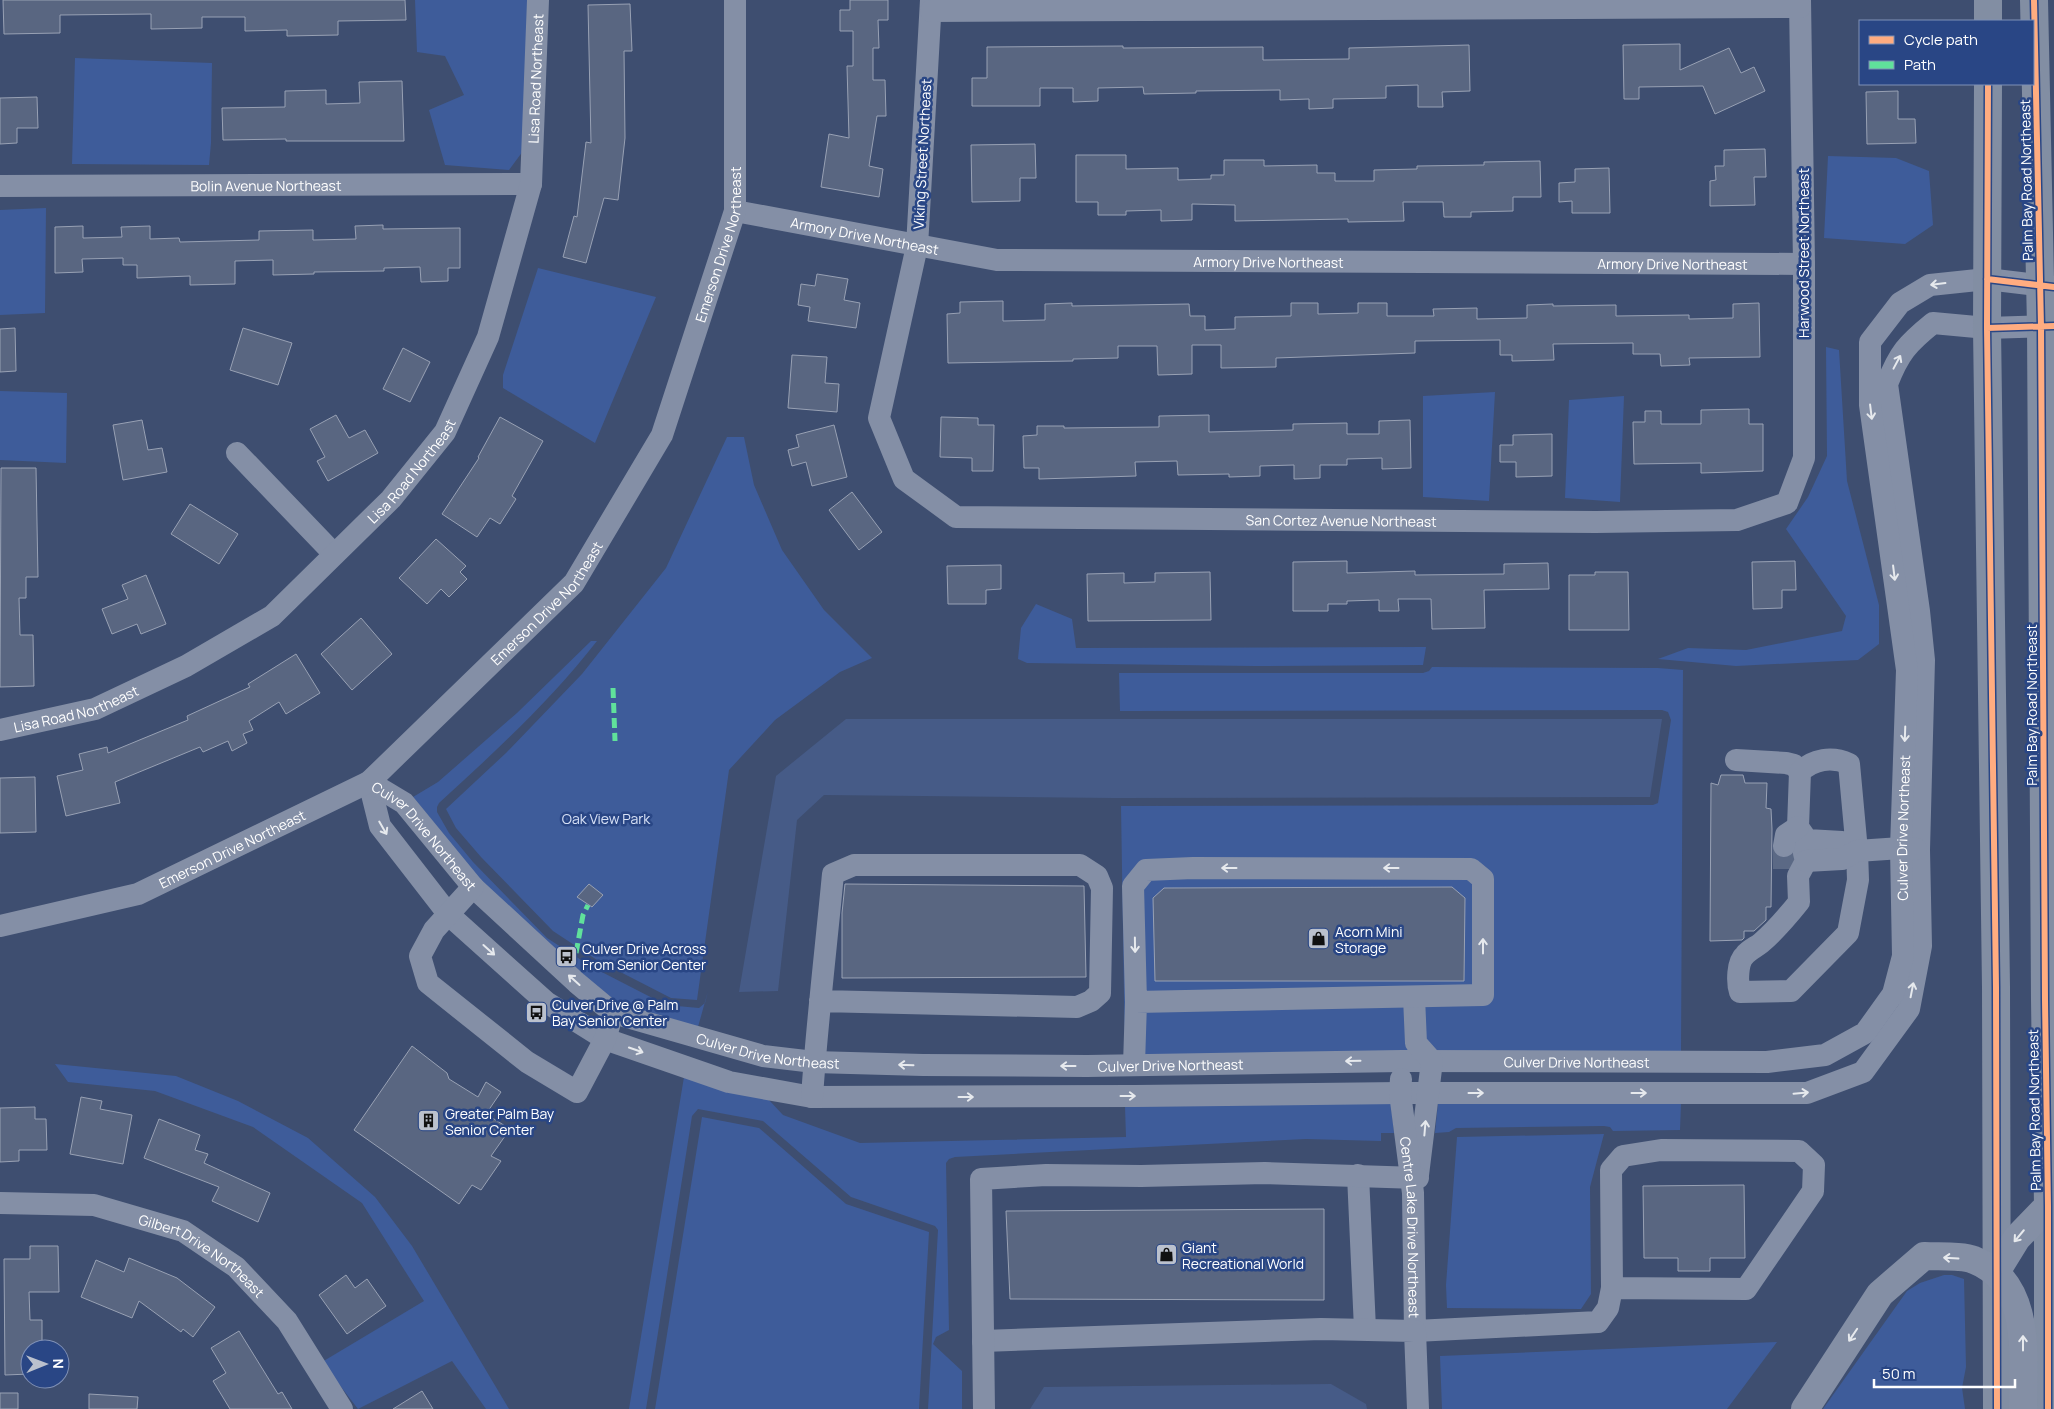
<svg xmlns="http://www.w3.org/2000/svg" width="2054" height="1409" viewBox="0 0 2054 1409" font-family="Manrope,sans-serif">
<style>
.green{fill:#3e5c9a}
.water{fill:#465b87}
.building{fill:#596681;stroke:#98a1b4}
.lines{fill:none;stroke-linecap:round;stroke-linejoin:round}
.minor-tunnel{stroke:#5b6985;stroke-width:22;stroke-dasharray:22 11;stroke-linecap:butt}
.minor{stroke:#848fa6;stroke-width:22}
.major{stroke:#828ea3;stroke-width:28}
.highway{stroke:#848fa5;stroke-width:28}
.quiet{stroke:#60e19b;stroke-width:5;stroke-dasharray:10 5;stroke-linecap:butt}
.cycleway-casing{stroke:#294685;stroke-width:9}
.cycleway{stroke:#ffac80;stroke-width:6}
.oneway{stroke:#e6e9ed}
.labels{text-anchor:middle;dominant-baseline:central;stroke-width:5;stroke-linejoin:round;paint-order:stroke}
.street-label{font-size:14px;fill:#fff;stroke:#294685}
.park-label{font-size:14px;fill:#d7e1f6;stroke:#294685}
.poi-label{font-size:14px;fill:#fff;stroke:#294685;text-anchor:start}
</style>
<rect width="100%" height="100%" fill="#3e4e70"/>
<path class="green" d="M415,0H527L526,147L509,170L445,165L429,110L464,95L445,56L417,52Z
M75,58L212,63L211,143L209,165L72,164Z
M1828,156L1896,158L1929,171L1933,225L1905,244L1824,238Z
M46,208L45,313L0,315V210Z
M538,268L656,297L595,443L503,388V375Z
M1826,347L1839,350L1847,481L1879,605V644L1858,660L1736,666L1658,659L1688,648L1746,650L1842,631L1846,616L1786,529L1808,497L1827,456Z
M0,391L67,393L66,463L0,460Z
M1495,392L1489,501L1423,497V396Z
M1624,396L1620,502L1565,498L1569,400Z
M727,437H744L754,485L782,550L824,610L872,658L840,672L775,720L729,770L697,1000L671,998L597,960L553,931L481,857L456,828L446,809L506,753L582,674L666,568Z
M1036,604L1072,619L1076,648L1426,647L1423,665L1253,666L1027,663L1018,659L1021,628Z
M591,641H597C551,700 495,752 439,803L437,807V812L449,833L473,862L547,938L592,967L666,1005L699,1008L705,1003L708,991L698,1027L619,1004L585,976L481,881L413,797L438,782L517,713Z
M1432,667L1658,668L1683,670L1681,1053L1125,1055L1121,806L1653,805L1658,803L1671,720L1668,712L1662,710L1120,711L1119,673H1423L1429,671Z
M55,1064L176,1076L238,1101L308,1138L375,1197L412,1246L509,1409H486L452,1361L358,1409L322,1362L424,1301L362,1203L253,1127L155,1091L68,1082Z
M684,1077L768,1099L783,1115L860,1143L1126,1137L1125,1106L1391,1103L1394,1133H1381V1141L1306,1139L955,1157L949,1159L946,1163L949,1330L936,1337L933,1344L962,1371V1409H928L938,1230L935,1226L851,1197L763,1121L698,1109L692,1116L646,1409H629Z
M1438,1103H1681L1680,1130L1613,1131L1610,1127L1604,1126L1456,1128L1449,1132L1435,1133Z
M702,1117L759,1128L846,1204L929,1232L919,1409H655Z
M1604,1134L1590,1187L1591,1294L1581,1309L1447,1308L1446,1285L1457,1137Z
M1944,1275H1952L1964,1279L1966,1367L1962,1388L1965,1409H1823L1907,1291L1920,1283Z
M1777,1342L1727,1409H1442L1440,1356Z"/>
<path class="water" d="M846,719H1662L1650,797L1114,798L824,795L797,820L778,991L739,992L776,776Z
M1331,1384L1366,1404L1367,1409H1030L1044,1387Z"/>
<path class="building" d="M3,0H405L406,20L338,21V35L287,36V30L245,31V17H202V28L151,29V14L60,15V33L4,34Z
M850,0H888V20H878L879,48H873V80H885L886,116H877L869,166L883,169L879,197L821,187L829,134L849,138L847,66H853V31H840V10H850Z
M630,4L632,51H624L625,138L618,200L604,198L586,263L563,257L574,216L577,217L586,142L591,143L588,5Z
M1680,44V70L1729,48L1741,73L1754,67L1765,91L1715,114L1703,86L1639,87V99H1624L1623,45Z
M1469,45L1470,91L1442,92L1443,107H1418V85L1386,86V98L1333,99V108L1309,109V99L1280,100V90L1196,91V93L1144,94L1143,87L1098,88V101L1073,102V88H1040V106H972V78H987V47L1123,46V48L1263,47V60L1349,59V48Z
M402,81L404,141H286V139L223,140L222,108L285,107V91L326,90V104L360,103L359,82Z
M1898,91V119H1915L1916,143L1867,144L1866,92Z
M37,97L38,128H17V143L0,144V98Z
M1035,144L1036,178H1020V201L972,202L971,145Z
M1765,149L1766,177H1754L1755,205L1710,206V181L1716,180L1715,166H1724V150Z
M1076,155H1126V169L1178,168V180L1211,179V175H1224V160H1264V166L1317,165V173H1335V181H1374V170L1417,169V166L1484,165V162L1540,161L1541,197H1513V211L1471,212V217H1444L1443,202H1403L1404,221L1348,222V219L1235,221V205L1192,204V220L1161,221V210L1126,211V215H1098V202H1076Z
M1609,168L1610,213H1572V201L1559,202V183L1575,182V169Z
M383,225V229L460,228V268H448V281L421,282L420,267L384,268V271L314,272V274L273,275V260L235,261V284L190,285V276L137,278V265H123V258L82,259L83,272L55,273V227L83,226V238L122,237L121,227L150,226V239L179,238L180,242L259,240V231L313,230V240L356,239L355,226Z
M817,274L848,279L844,300L860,303L856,328L808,321L810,307L798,305L801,284L815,286Z
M1003,301V321L1045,320V304L1072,303V306L1189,304L1190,316H1205V330L1235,329V317L1291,316V303H1318V314L1358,313V303H1387V316H1434L1433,309L1477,308V319L1527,318V305L1553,304V306L1616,305V316L1689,315V319L1733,318V304L1759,303L1760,357L1689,358L1690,365L1661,366L1660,354H1633V343L1553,344L1554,360L1512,361V355H1500V340L1415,341V353L1276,358V367L1221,368V345H1192V374L1158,375L1157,346H1118V358L1073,359V361L948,363L947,314L960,313V302Z
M15,328L16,371L0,372V329Z
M243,328L292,343L278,385L230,370Z
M403,348L430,362L410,402L383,389Z
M792,355L827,357L825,383L839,384L837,412L788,408Z
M1749,409V424H1763V471L1701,473V463L1634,464L1633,422H1645V411H1661V424H1701V410Z
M336,415L349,438L365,430L378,453L328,481L317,461L325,457L310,429Z
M1209,415V432L1293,430V424L1347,423V434H1379V421L1410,420L1411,468L1382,469V458L1347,459V465H1320V478L1294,479V465L1260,466V476L1229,477V474L1178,475L1177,461L1135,462L1136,476L1039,479V468H1024L1023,436L1037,435V426H1064V428L1159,427V416Z
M500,417L543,441L512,496L516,499L500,524L490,518L477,537L442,514L479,458L478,457Z
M941,417L978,418V425H994L993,471H972V458L940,457Z
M142,420L148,450L162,448L167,472L123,480L113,425Z
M834,425L847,477L812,486L806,462L792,466L788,450L799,447L796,435Z
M1552,434V476L1516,477V462H1500V445H1513V435Z
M1,468H36L38,577H26V598H19L20,635H33L34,686L0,687Z
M852,492L882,532L859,550L829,510Z
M190,504L238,534L219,564L171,534Z
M436,539L466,566L460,572L467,579L449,597L441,589L427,604L399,578Z
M1347,561V573L1415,571V575L1504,574V564L1548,563L1549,589L1484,590L1485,628L1432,629L1431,599H1398L1399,611H1379V600L1347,601V604H1328V611H1293V562Z
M1795,561L1796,590H1782V608L1753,609L1752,562Z
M1001,565V589L986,590V604H948L947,566Z
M1210,572L1211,620L1088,621L1087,574L1124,573V583L1155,582V573Z
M1595,572H1628L1629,630H1569V575H1595Z
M146,575L166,624L141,634L137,624L112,634L102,609L128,599L122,585Z
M361,618L392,654L352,690L321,654Z
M296,654L320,693L286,714L279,702L249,721L253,730L243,734L247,743L232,751L228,741L203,752L200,747L115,782L120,803L66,816L57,776L83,770L79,754L107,747L108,753L188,720L187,716L250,687L248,684Z
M1721,775H1743L1745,783H1767L1766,808L1771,809L1772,829L1771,907H1766V920L1754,931H1744V938L1742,940L1710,941L1711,783L1718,785Z
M35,777L36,832L0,833V778Z
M589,884L603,895L592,907L577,897Z
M845,884L1084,886L1086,977L842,978V913Z
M1452,887L1465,898L1464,981H1155L1153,898L1164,888Z
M412,1046L447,1073L449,1079L478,1097L486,1082L501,1092L486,1114L510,1129L491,1156L501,1161L481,1190L472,1185L459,1204L354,1130Z
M81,1097L102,1101L100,1109L132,1115L123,1164L70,1154Z
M35,1107V1119H46L47,1150H19V1161L0,1162V1108Z
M159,1119L200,1135L195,1150L208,1154L204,1163L270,1193L258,1222L212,1201L219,1187L144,1158Z
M1744,1185L1745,1258H1710V1271H1678V1258H1644L1643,1186Z
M1324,1209V1300L1010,1299L1006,1211Z
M30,1246H58L59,1292H29L30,1320H42V1349H30V1374L5,1375L4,1259H30Z
M129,1258L177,1278L215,1307L193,1337L183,1329L181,1332L139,1301L132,1318L81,1297L96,1260L124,1272Z
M346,1275L355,1288L367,1279L386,1306L347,1334L319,1295Z
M239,1331L278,1394L282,1392L292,1409H230L213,1381L226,1373L211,1348Z
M422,1391L433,1409H393Z
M0,1393H18V1409H0Z
M89,1394L138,1397L137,1409H89Z"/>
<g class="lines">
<path class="minor-tunnel" d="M1784,869V846"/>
<g class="minor">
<path id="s1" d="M931,0L917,246L879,418L904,479L956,517L1596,522L1737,520L1787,503L1804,458V264L1800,0"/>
<path d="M931,11L1800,7"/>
<path id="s2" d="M0,186L531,184"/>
<path id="s3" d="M735,211L997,260L1804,264"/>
<path d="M237,453L334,554"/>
<path id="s4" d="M0,730L95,709L186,666L272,616L391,499L445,432L488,337L531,184L538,0"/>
<path d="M1736,760L1786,763L1794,765L1800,772"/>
<path d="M369,782L380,826L449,915L546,1002L605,1039L729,1082L812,1097L1135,1096L1400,1093H1807L1863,1072L1909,1009L1921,946L1919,850L1924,660L1919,611L1887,384C1899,353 1907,344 1933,323L1987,328L2054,326"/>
<path id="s5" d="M369,782L404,803L473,887L577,983L613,1013L763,1056L814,1062L923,1065L1087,1066L1402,1061L1767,1062L1825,1055L1865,1033L1893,994L1903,956L1901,848L1907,670L1870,405V342L1900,303L1930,285L1987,279L2054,287"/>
<path d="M1807,840L1804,853L1806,861L1798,876L1799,902C1787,917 1775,931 1761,943C1756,947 1749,950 1745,955C1737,962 1737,983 1740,992L1791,991L1848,933L1858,880L1857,851L1849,764C1832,756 1813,759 1800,772L1798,827L1807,840L1842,842L1857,851"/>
<path d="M1784,846L1786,835L1798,827"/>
<path d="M1806,861L1842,859L1857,851L1901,848L1916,849"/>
<path d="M473,887L434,930L420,956L428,983L527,1062L577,1092L605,1039L609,1026"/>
<path id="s6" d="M0,926L138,894L369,782L574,583L662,435L735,211V0"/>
<path d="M1414,997L1416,1043L1432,1061L1418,1175"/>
<path d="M1134,1065L1136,1002L1133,886L1146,870L1193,868L1471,869L1483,879V995L1136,1002"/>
<path id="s7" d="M1401,1079L1400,1093L1413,1193L1415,1331L1598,1322L1608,1308L1612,1288L1611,1170L1623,1156L1661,1150L1799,1151L1814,1165L1813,1191L1746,1289L1612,1288"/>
<path d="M812,1097C817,1022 826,948 833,874L854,865H1080L1097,876L1102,888L1100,993L1091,1001L1077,1007L820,1001"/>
<path d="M1358,1175L1365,1329"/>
<path id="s8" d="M0,1203L94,1205L183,1231L236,1267L287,1321L342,1409"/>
<path d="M983,1341L1321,1329L1415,1331L1418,1409"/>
<path d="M984,1409L981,1179L1046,1175L1141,1176L1265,1173L1418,1178"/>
</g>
<path class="major" d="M2034,0L2041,326L2045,1000L2048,1206V1409
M1988,21V0
M1988,84L1987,328L1996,987L1997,1409"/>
<path class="highway" d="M1996,1272L2017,1238L2048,1206L2054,1205
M1805,1409L1880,1294L1924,1256C1937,1257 1962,1255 1974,1260C2033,1283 2023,1357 2023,1409"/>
<path class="quiet" d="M613,688L615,741
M576,953L583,915L588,905"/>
<defs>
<path id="cycleway" d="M2034,0L2041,326L2045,1000L2048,1206V1409
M1988,84L1987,328L1996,987L1997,1409
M1987,279L2054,287
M1987,328L2054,326"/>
</defs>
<use href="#cycleway" class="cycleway-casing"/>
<use href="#cycleway" class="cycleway"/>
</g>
<defs><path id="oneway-shaft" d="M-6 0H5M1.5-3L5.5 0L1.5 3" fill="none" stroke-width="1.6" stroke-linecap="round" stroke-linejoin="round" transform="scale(1.25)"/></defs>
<g class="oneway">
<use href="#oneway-shaft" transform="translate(1938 284) rotate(173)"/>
<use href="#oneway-shaft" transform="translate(1897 362) rotate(-62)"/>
<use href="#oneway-shaft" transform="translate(1871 412) rotate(83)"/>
<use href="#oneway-shaft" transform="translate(1894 573) rotate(83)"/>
<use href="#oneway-shaft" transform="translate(1905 734) rotate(92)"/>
<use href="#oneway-shaft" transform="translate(383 828) rotate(60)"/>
<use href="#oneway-shaft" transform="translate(1229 868) rotate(180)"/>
<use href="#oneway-shaft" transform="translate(1391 868) rotate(-180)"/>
<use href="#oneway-shaft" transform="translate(1135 945) rotate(89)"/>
<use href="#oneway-shaft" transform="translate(1483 946) rotate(-90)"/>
<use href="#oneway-shaft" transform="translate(489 950) rotate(42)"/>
<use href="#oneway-shaft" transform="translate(574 980) rotate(-138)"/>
<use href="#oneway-shaft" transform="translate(1912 990) rotate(-79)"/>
<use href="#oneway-shaft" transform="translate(636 1050) rotate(19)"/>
<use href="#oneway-shaft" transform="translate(1353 1061) rotate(179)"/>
<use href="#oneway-shaft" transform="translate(906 1065) rotate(-178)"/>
<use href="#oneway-shaft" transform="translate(1068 1066) rotate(-180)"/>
<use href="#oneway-shaft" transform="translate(1476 1093)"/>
<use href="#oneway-shaft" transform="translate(1639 1093)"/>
<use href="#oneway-shaft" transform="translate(1801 1093) rotate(-5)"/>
<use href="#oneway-shaft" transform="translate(1128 1096)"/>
<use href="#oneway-shaft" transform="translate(966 1097)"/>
<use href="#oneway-shaft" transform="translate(1425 1128) rotate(-85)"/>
<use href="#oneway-shaft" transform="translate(2019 1236) rotate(130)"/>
<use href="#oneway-shaft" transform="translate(1951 1258) rotate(-177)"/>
<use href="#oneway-shaft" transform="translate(1853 1335) rotate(124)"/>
<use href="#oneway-shaft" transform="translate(2023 1343) rotate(-90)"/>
</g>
<defs>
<symbol id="shop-square" viewBox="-11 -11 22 22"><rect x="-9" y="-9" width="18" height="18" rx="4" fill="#bbc1cd" stroke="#294685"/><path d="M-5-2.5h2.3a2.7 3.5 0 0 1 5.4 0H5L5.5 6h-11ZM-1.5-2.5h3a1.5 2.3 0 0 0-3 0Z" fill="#111"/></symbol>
<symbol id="bus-square" viewBox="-11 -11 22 22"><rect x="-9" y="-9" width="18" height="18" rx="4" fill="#bbc1cd" stroke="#294685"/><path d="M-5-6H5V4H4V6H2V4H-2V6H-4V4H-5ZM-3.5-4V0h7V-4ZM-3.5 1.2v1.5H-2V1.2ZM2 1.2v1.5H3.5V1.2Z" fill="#111"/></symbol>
<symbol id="building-square" viewBox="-11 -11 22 22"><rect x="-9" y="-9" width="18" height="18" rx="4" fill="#bbc1cd" stroke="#294685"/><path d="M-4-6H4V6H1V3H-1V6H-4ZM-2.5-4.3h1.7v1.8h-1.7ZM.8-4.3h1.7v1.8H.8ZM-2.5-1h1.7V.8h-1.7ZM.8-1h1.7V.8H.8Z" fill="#111"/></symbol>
</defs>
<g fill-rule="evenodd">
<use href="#shop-square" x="1306" y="926" width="25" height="25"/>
<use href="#bus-square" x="554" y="944" width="25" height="25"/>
<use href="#bus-square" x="524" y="1000" width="25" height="25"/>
<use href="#building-square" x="416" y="1108" width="25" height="25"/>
<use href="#shop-square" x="1154" y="1242" width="25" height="25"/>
</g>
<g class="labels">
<g class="street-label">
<text stroke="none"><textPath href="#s4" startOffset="919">Lisa Road Northeast</textPath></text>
<text transform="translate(922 154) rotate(-87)">Viking Street Northeast</text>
<text transform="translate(2026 180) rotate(-91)">Palm Bay Road Northeast</text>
<text stroke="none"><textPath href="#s2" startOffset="266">Bolin Avenue Northeast</textPath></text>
<text stroke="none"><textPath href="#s3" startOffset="132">Armory Drive Northeast</textPath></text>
<text stroke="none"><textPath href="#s6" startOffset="1056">Emerson Drive Northeast</textPath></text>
<text transform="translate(1803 253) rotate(-90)">Harwood Street Northeast</text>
<text stroke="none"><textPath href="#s3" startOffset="538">Armory Drive Northeast</textPath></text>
<text stroke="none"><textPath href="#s3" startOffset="942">Armory Drive Northeast</textPath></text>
<text stroke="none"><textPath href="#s4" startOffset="499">Lisa Road Northeast</textPath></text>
<text stroke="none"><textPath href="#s1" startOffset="938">San Cortez Avenue Northeast</textPath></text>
<text stroke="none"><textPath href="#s6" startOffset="651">Emerson Drive Northeast</textPath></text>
<text transform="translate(2031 705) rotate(-90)">Palm Bay Road Northeast</text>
<text stroke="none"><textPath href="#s4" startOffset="79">Lisa Road Northeast</textPath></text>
<text stroke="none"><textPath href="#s5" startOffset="1818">Culver Drive Northeast</textPath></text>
<text stroke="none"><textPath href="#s5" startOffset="78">Culver Drive Northeast</textPath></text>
<text stroke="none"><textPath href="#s6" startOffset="246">Emerson Drive Northeast</textPath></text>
<text stroke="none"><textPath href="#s5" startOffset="498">Culver Drive Northeast</textPath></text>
<text stroke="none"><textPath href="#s5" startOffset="1308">Culver Drive Northeast</textPath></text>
<text stroke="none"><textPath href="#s5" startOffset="902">Culver Drive Northeast</textPath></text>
<text transform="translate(2034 1110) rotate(-91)">Palm Bay Road Northeast</text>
<text stroke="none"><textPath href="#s7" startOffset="149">Centre Lake Drive Northeast</textPath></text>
<text stroke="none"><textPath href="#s8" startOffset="215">Gilbert Drive Northeast</textPath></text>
</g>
<g class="park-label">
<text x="606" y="818">Oak View Park</text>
</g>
<g class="poi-label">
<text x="1335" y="931">Acorn Mini<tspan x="1335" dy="16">Storage</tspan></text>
<text x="582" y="948">Culver Drive Across<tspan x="582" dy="16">From Senior Center</tspan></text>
<text x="552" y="1004">Culver Drive @ Palm<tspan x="552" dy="16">Bay Senior Center</tspan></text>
<text x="445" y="1113">Greater Palm Bay<tspan x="445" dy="16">Senior Center</tspan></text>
<text x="1182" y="1247">Giant<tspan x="1182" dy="16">Recreational World</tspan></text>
</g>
</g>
<rect x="1859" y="20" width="175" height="65" fill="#294685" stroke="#7f90b6"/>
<rect x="1869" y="36" width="25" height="8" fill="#ffac80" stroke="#7f90b6"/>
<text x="1904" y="45" font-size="15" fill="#ffffff">Cycle path</text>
<rect x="1869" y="61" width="25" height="8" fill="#60e19b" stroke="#7f90b6"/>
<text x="1904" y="70" font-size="15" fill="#ffffff">Path</text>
<g transform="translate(45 1364) rotate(89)"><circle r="24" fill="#294685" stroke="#7f90b6"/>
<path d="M0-4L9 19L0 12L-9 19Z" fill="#bbc1cd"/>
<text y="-8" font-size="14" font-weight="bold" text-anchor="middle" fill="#ffffff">N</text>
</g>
<path d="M1874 1379v8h141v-8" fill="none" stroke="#ffffff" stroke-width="2.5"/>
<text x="1882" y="1379" font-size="15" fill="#ffffff" stroke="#294685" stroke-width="4" paint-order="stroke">50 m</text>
</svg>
